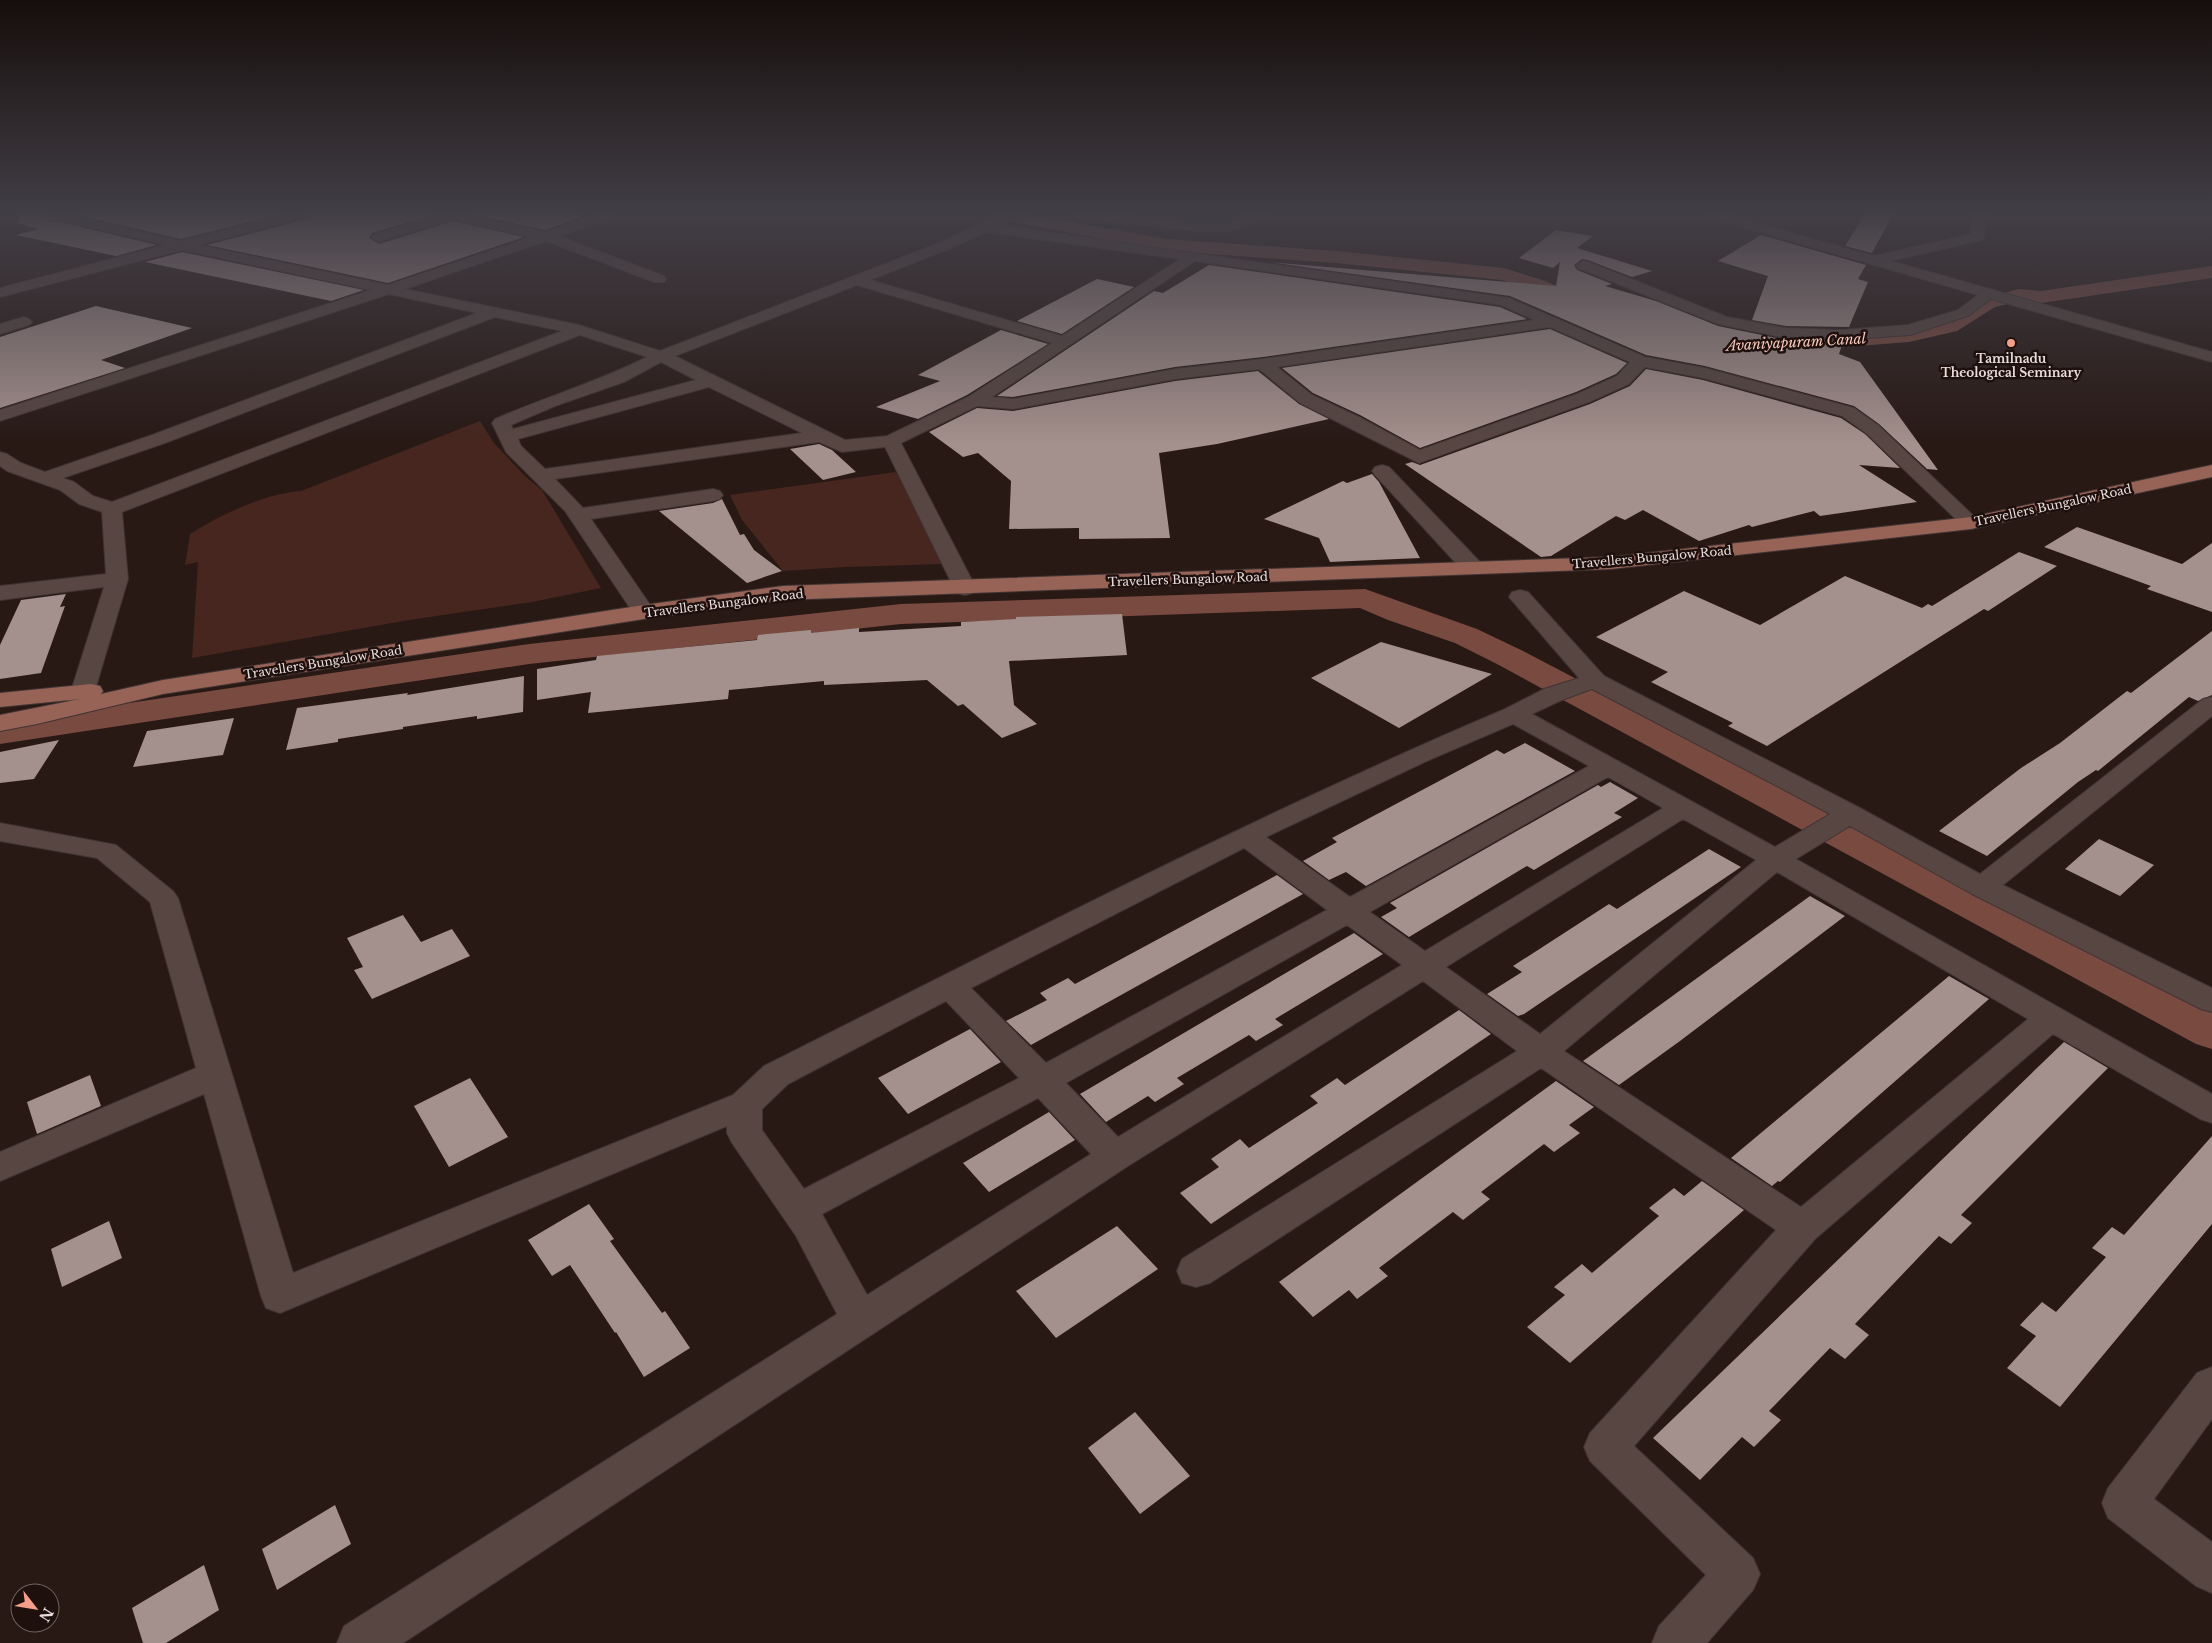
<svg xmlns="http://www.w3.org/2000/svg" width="2212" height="1643" viewBox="0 0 2212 1643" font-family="'Libre Baskerville',serif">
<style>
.green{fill:#46261e}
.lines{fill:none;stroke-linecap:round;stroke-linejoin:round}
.canal{fill:#794a40;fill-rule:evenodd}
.building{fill:#a4908c}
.street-casing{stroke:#403433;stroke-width:2}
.primary-casing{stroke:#403433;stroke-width:2}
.street{fill:#574642;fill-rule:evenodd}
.primary{fill:#976357;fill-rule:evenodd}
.poi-dot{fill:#f49e8a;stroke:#1e100d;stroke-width:2}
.labels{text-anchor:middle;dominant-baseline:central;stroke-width:5;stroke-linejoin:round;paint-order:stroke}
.far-poi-label{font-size:12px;font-weight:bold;fill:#e8dddb;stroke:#1e100d}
.far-street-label{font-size:12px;fill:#e8dddb;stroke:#1e100d}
.far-water-label{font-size:14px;font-style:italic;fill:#fbcabe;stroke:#1e100d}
</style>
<rect width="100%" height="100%" fill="#281915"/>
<path class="green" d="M480,421L494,443L526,477L542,490L601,588L532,602L409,620L192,658L198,562L185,565L190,534C222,514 263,494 301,491Z
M896,472L945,564L846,567L783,571L742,520L730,495Z"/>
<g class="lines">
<path class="canal" d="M989,214H1026L1167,239L1336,251L1504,268L1545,281L1593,301L1596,306L1593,311L1585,312L1577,311L1531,289L1502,280L1336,263L1167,251L998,219L992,218Z
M2212,266V278L2041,303L2019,301L1995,307L1957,331L1909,342L1781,352L1773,350L1770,345L1773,340L1781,338L1909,328L1942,321L1981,299L2019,289L2041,291Z
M1365,589L1477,629L1521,650L2212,1012V1049L2196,1044L1497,664L1455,643L1388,620L1360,608L901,624L529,664L0,744V722L529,644L901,604Z"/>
</g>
<path class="building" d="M19,214H44L47,219L157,245L116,256L16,235L38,229L17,223Z
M72,214H281L181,239Z
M309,214H436L372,233L369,238L379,244L453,221L524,237L388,283L207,245L306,219Z
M470,214H578L579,218L545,230Z
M1865,214H1893L1872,253L1845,246Z
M1556,230L1593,236L1577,248L1652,271L1632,277L1588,260L1582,259L1574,265L1577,270L1612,284L1605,286L1656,301L1718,326L1786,340L1843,342L1839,354L1860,362L1938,470L1927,469L1879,424L1854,406L1705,366L1646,355L1510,296L1268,262L1556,286L1560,262L1553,268L1519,258Z
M1761,235L1866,265L1858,279L1868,282L1849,327L1786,326L1752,320L1768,276L1718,261Z
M182,252L364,290L331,301L145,262Z
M1209,265L1500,307L1527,319L1263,357L1175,367L1013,397L997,396L1154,291L1163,293Z
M1097,279L1134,287L1062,334L1017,321Z
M96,306L192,328L101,360L125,368L0,408V337Z
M1550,329L1627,363L1616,374L1576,392L1420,448L1360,415L1313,393L1282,368Z
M1001,330L1048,344L967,395L918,419L876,407L940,381L918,375Z
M1646,369L1703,380L1841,418L1865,434L1900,468L1859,465L1917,502L1820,516L1814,511L1752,527L1749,525L1699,541L1643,510L1625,520L1616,516L1551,556L1541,557L1405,464L1412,462L1420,465L1590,404L1630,386Z
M1258,371L1299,404L1329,419L1217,444L1159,453L1170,538L1079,539V528L1009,529L1011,481L978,453L963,457L929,432L977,408L1013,411L1175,381Z
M819,444L832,450L856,472L823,480L790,449Z
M1372,474L1379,482L1420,558L1330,562L1319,538L1264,519L1343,481L1347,483Z
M722,499L740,535L744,534L754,550L782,571L747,583L659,511L713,503Z
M2077,527L2182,564L2212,543V612L2147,589L2151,586L2044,547Z
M2019,552L2057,566L1988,611L1984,609L1767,746L1728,726L1733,723L1651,682L1668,672L1596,637L1684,591L1760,625L1845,576L1922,608L1928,604L1932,606Z
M66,594L60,607L65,606L41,673L0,679V645L21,600Z
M1122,614L1127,655L1009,661L1014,705L1037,724L1002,738L963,704L958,706L927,680L824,685V681L729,690L728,699L588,713L591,692L537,700V669L596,660L597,656L757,640L758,635L811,630V633L859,628V632L961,626V622L1016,619V617Z
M2212,631V695L2198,701L2189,697L2098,771L2096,770L2078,782L1987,856L1939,831L2021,768L2060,743L2127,691L2131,693Z
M1381,642L1492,674L1399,728L1311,678Z
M524,676L523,712L477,719V716L403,727V729L338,739V742L286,750L297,708L408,693L407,695Z
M234,718L223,755L133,767L147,731Z
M59,740L34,779L0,783V752Z
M1525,743L1575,771L1366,886L1346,872L1329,880L1303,861L1337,842L1332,838L1441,780L1497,750L1504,754Z
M1610,782L1638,798L1614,813L1622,817L1534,870L1527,866L1409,937L1381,917L1397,908L1390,903L1598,785L1601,787Z
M2099,839L2154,865L2120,896L2065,869Z
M1709,849L1741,867L1524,1014L1518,1016L1487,994L1522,972L1513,966L1609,904L1617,909Z
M1277,875L1303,894L1031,1045L1006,1021L1047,1000L1040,993L1068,978L1075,984Z
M1810,896L1845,916L1680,1041L1619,1085L1583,1061Z
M403,915L421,942L452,929L470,956L372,999L354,970L363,967L347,938Z
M1354,933L1383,954L1275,1019L1283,1025L1256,1041L1249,1035L1177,1078L1184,1084L1155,1102L1148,1096L1106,1122L1080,1094Z
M1949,976L1989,999L1780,1182L1778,1181L1772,1186L1731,1158Z
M1459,1010L1491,1034L1211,1224L1180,1193L1219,1167L1211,1159L1240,1139L1249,1148L1318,1103L1310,1096L1337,1078L1345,1085Z
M970,1029L1001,1062L908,1114L878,1078Z
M2064,1042L2108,1068L1961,1215L1972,1223L1951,1244L1939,1236L1855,1324L1869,1335L1845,1359L1830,1348L1769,1411L1781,1420L1754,1447L1742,1437L1700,1480L1653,1438Z
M90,1075L101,1106L37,1134L27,1102Z
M470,1078L508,1137L449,1167L414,1106Z
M1556,1081L1594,1107L1569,1125L1580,1133L1554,1152L1544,1144L1481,1192L1490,1199L1463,1220L1453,1212L1379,1268L1388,1276L1357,1299L1349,1290L1313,1317L1279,1282Z
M1049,1112L1075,1140L989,1192L963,1163Z
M2212,1136V1224L2060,1407L2007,1368L2036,1336L2020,1325L2042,1302L2056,1312L2106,1257L2092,1248L2112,1227L2124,1235Z
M1702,1181L1744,1210L1570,1363L1527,1327L1565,1295L1554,1287L1582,1264L1592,1273L1659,1216L1649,1208L1674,1188L1684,1196Z
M589,1204L614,1239L610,1241L662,1313L665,1311L690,1348L644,1377L616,1332L615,1333L570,1265L552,1276L528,1240Z
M109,1221L122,1258L62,1287L51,1249Z
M1117,1226L1158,1269L1056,1338L1016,1291Z
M1135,1412L1190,1476L1140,1514L1088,1448Z
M335,1505L351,1544L277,1590L262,1549Z
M204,1565L219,1610L166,1643H143L132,1608Z"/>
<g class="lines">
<defs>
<path id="street" d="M46,214H66L181,241L287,214H307L306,217L199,245L388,285L531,237L453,219L378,242L371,238L373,235L441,214H463L546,232L600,214H618L617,217L559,236L664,276L666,279L664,282H654L546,241L405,289L579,325L660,351L939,243L1002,214H1018L1017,217L998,225L1509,298L1645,357L1705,368L1854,408L1878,425L1981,523L1978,527L1971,529L1964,527L1866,433L1842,416L1703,378L1645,367L1629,384L1589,402L1419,463L1300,403L1259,369L1175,379L1013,409L977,406L901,443L976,588L973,593L965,595L957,593L954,588L885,447L842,452L819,442L555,479L583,508L713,489L720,491L723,495L720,499L713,501L591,519L655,612L652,617L644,619L636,617L565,511L506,452L492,423L495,419C545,397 598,382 647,357L580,335L122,512L128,579L90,707L87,712L78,714L69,712L66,707L104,587L0,600V586L106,574L102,512L79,504L60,490L7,471L0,466V452L7,454L21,463L45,472L152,435L477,313L389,294L0,421V410L371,290L182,250L0,297V288L165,245L47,217ZM985,232L1180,259L1062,336L870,280L949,249ZM1195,261L1501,305L1534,320L1263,359L1175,369L1013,399L992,397ZM857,285L1052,343L968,397L887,436L845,440L675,356ZM495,317L562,331L112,502L93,496L74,482L63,478L165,443ZM1550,327L1630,362L1617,376L1577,394L1420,450L1359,417L1312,395L1277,367ZM661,362L696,380L513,429L511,425L555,406L624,382ZM709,387L802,433L545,469L521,446L518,439Z
M1075,214H1111L1193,223L1225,224L1251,214H1267L1266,217L1227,232L1193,231L1081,218L1076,217Z
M1706,214H1725L1874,256L1971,234L1973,214H1985L1984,237L1982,240L1891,261L2212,352V362L1991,299L1968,316L1910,335L1840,340L1786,338L1718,324L1578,268L1576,265L1583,261L1588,262L1727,317L1786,328L1840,330L1908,325L1958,310L1978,295L1707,217Z
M24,317L29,319L32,322L29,325L0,334V324Z
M1382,465L1389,467L1481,563L1484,568L1481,573L1473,574L1465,573L1375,475L1372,471L1375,467Z
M1520,590L1528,592L1604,676L1860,808L1980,874L2203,699L2212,697V716L2003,885L2212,988V1012L2201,1009L1972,894L1850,826L1796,859L2212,1094V1123L2200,1119L2053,1034L1815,1239L1634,1446L1753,1558L1760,1574L1753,1590L1707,1643H1652L1659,1626L1706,1575L1590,1461L1584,1447L1590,1433L1776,1230L1541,1068L1210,1283L1196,1287L1182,1283L1177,1271L1182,1259L1517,1051L1423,981L1128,1166L403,1643H337L344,1626L837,1314L796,1236L732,1143L727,1133V1126L280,1313L266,1308L261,1296L204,1094L0,1181V1152L196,1068L150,902L97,858L0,841V823L116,845L173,891L178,898L293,1273L733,1095L764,1066C1009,943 1253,816 1505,709L1544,689L1579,678L1509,597L1512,592ZM1592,689L1830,814L1775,847L1532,714L1562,700ZM1513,724L1589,766L1350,897L1266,837L1429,760ZM1608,777L1663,808L1425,951L1370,912ZM1683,819L1756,860L1540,1034L1446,967ZM1244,848L1327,910L1046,1063L971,988ZM1777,872L2028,1019L1801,1207L1564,1051ZM1347,925L1402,965L1118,1137L1066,1083ZM946,1001L1019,1078L804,1189L762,1130V1109L788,1084ZM1038,1098L1091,1154L867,1295L822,1214Z
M2212,1367V1419L2154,1499L2212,1542V1593L2196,1586L2108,1518L2102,1503L2108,1488L2197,1373Z"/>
<path id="primary" d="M2212,465V477L1971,529L1611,569L783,600L644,619L163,694L37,724L0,731V715L80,699L0,707V693L91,684L100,686L103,691L101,694L163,680L644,605L783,586L1611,557L1971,517Z"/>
</defs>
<use href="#street" class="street-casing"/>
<use href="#primary" class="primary-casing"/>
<use href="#street" class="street"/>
<use href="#primary" class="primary"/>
</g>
<linearGradient id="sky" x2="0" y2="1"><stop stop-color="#160e0c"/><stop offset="0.48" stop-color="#423e46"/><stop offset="1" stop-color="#423e46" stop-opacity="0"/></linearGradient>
<rect width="2212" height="444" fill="url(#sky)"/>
<circle class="poi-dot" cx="2011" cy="343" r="5"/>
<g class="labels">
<g class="far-poi-label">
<text x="2011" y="358">Tamilnadu<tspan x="2011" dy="14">Theological Seminary</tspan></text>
</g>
<g class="far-street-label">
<text transform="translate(2053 505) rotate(-12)">Travellers Bungalow Road</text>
<text transform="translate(1652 557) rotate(-5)">Travellers Bungalow Road</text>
<text transform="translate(1188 579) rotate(-2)">Travellers Bungalow Road</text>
<text transform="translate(724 603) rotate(-7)">Travellers Bungalow Road</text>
<text transform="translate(323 662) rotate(-9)">Travellers Bungalow Road</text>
</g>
<g class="far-water-label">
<text transform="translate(1796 342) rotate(-3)">Avaniyapuram Canal</text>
</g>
</g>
<g transform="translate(35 1608) rotate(121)"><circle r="24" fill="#1e100d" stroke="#6f625f"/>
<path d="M0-4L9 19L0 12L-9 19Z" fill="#f49e8a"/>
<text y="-8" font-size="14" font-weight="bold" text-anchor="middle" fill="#e8dddb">N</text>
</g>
</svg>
